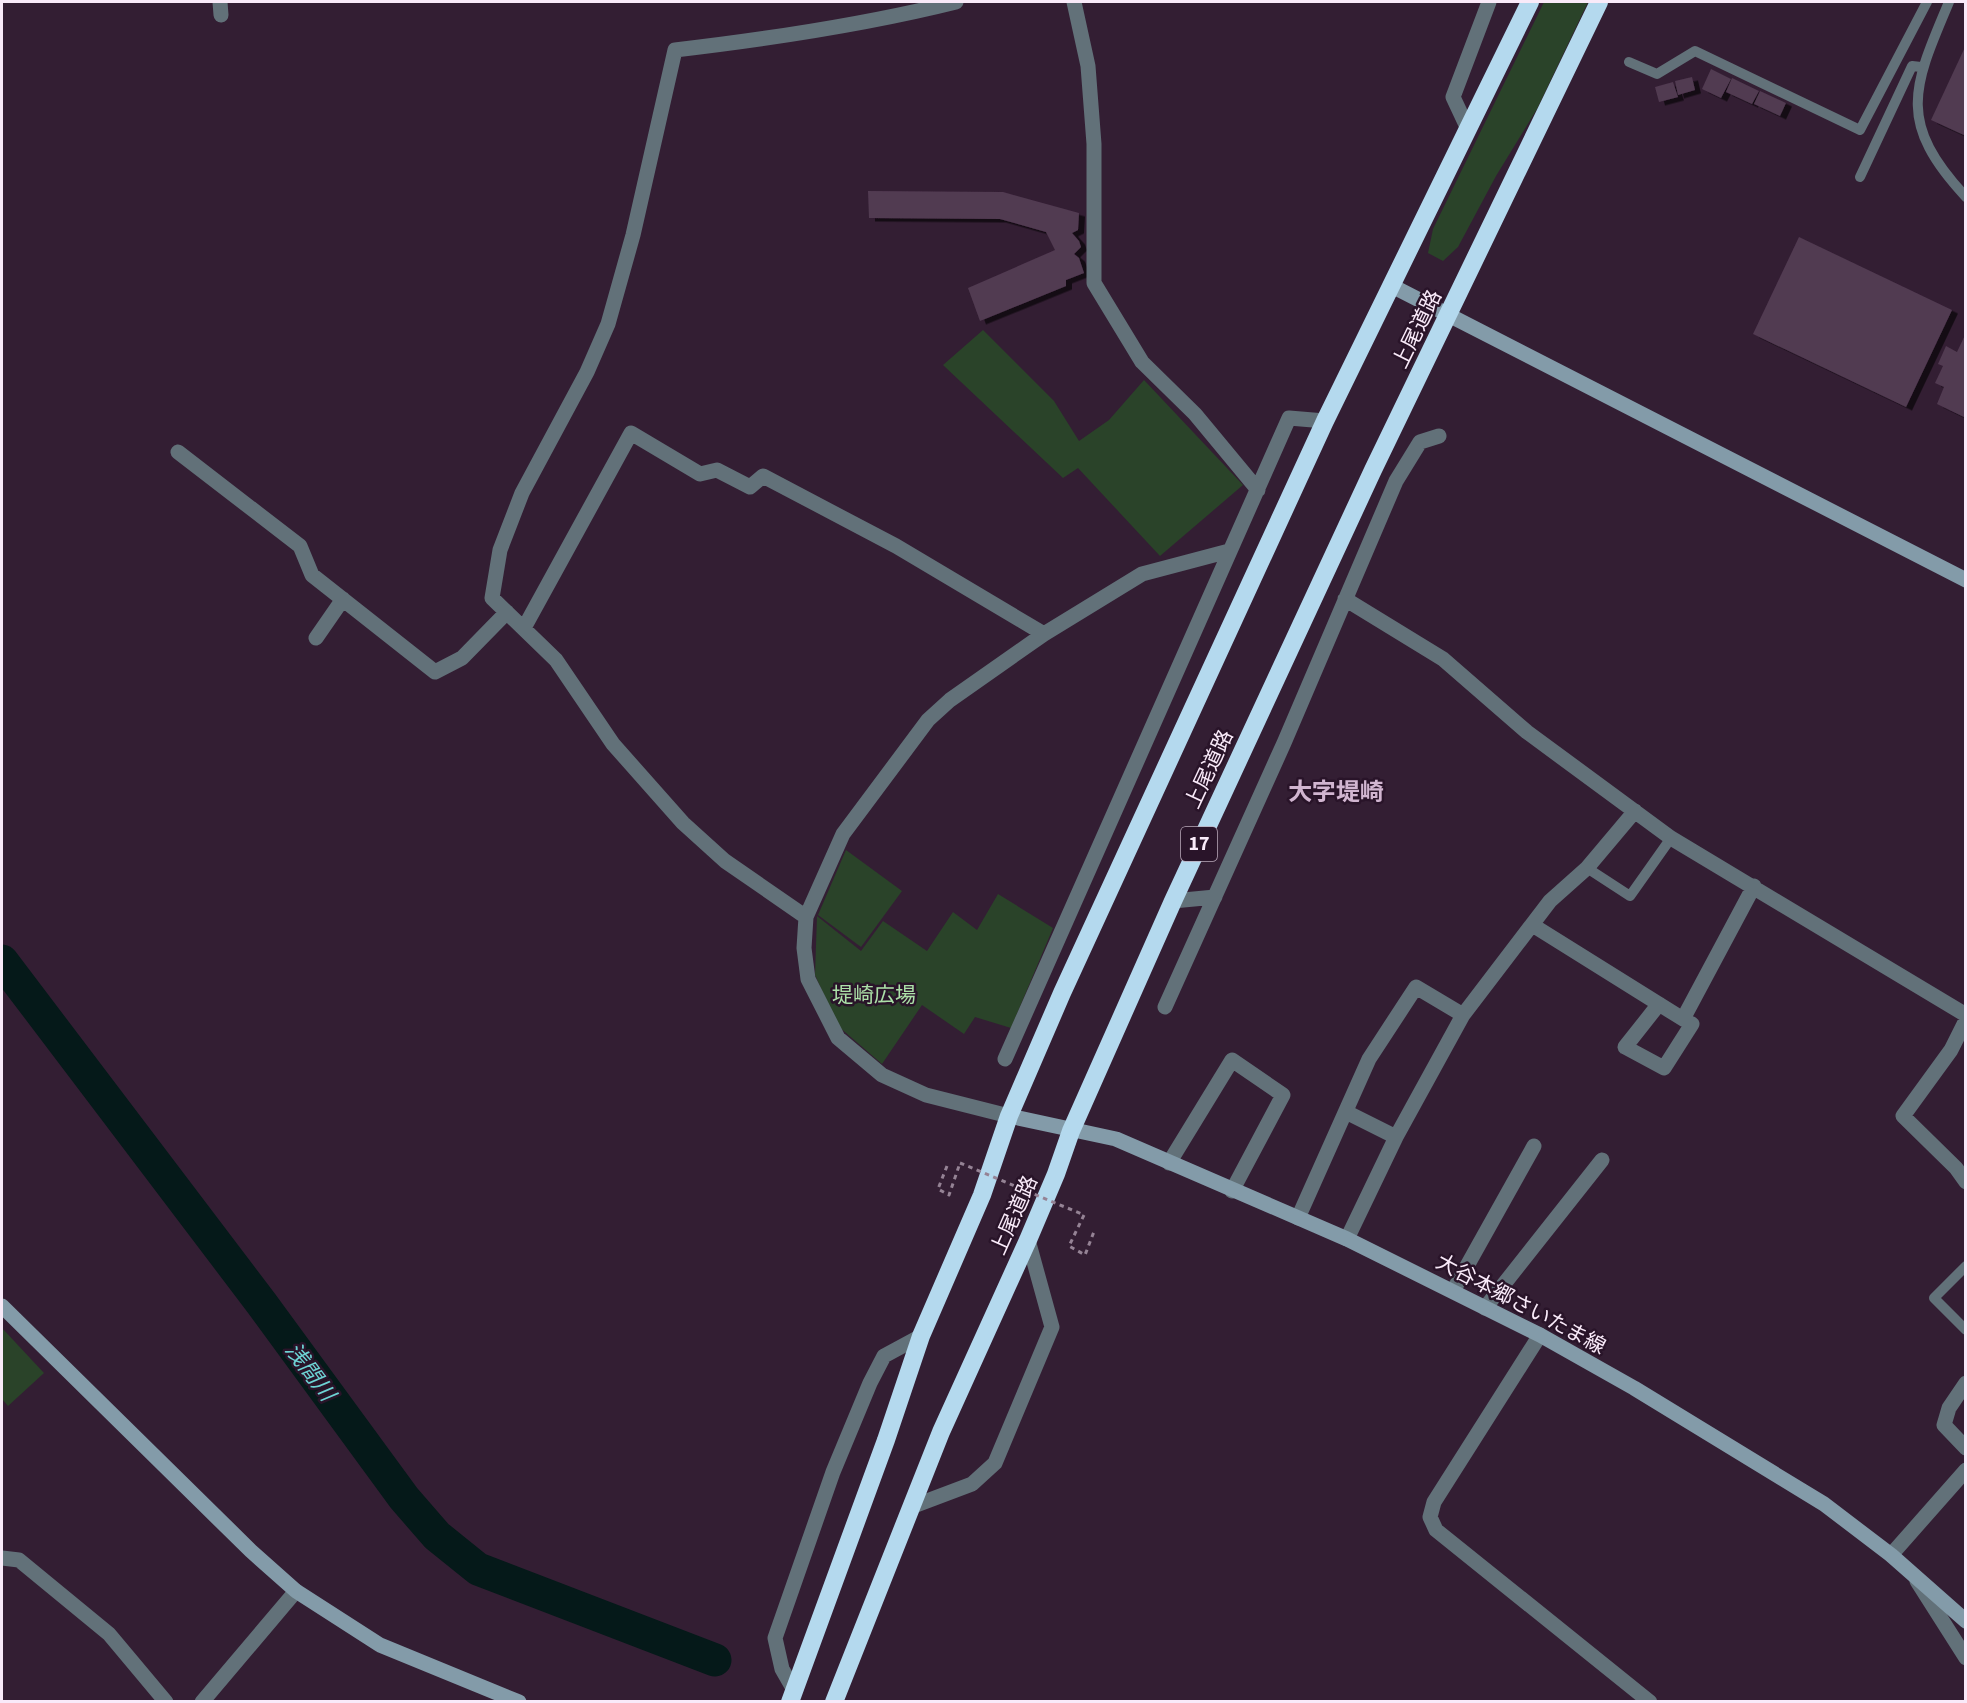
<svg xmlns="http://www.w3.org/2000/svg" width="1967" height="1703" viewBox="0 0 1967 1703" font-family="'Source Sans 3','Noto Sans JP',sans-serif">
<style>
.green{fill:#2a4329}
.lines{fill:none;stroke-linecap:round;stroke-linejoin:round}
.river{stroke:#051919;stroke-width:33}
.building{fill:#513a51;filter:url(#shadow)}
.path{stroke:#958395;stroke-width:3;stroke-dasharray:4.5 4.5;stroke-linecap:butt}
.lane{stroke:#627179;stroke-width:10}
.street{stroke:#627179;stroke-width:15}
.secondary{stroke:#839ba9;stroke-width:15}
.highway{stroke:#b4d9ee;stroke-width:18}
.path-bridge{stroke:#958395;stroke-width:3;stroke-dasharray:4.5 4.5;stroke-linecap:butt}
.labels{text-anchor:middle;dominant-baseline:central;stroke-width:5;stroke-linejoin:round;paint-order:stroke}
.shield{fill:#291429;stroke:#bab;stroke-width:1.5}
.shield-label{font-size:20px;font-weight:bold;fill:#f9eaf9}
.street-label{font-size:21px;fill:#f9eaf9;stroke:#291429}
.park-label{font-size:21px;fill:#ace1a8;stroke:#291429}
.water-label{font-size:22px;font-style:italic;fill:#6dd3d4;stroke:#291429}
.quarter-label{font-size:24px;font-weight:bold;fill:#d1b5d0;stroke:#291429}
</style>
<defs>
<filter id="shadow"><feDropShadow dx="6" dy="3.5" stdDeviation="0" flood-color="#0009"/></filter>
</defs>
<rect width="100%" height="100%" fill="#331e33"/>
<path class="green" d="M1544,2H1588L1537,109L1496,176L1458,247L1443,261L1428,253L1433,229Z
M983,330L1054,401L1079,441L1109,420L1144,380L1243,485L1160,556L1078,468L1063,478L943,365Z
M846,850L902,891L861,947L818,915Z
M998,894L1053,928L1011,1028L975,1017L964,1034L922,1005L882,1064L838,1026L815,975L817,916L861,951L883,921L927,951L953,912L977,930Z
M2,1328L44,1373L8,1406L2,1399Z"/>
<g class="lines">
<path class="river" d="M2,961L262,1304L404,1498L437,1536L478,1569L715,1660"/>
</g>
<path class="building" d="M1966,45V136L1931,120Z
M1711,69L1731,79L1721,98L1702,89Z
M1692,77L1695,90L1678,95L1675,81Z
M1732,78L1759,91L1752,104L1726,92Z
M1673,82L1678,97L1659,102L1655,87Z
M1760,91L1786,103L1780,116L1754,104Z
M868,191L1003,192L1079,213L1078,230L1072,233L1079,241L1081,247L1074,254L1079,258L1084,273L1066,280V286L980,321L968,288L1055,250L1046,232L1000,219L869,218Z
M1799,237L1952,310L1906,407L1753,334Z
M1966,333V418L1937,404L1944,387L1935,383L1943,366L1938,364L1946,346L1957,352Z"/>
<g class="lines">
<path class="path" d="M947,1166L938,1189L949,1195L960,1163
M1084,1215L1069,1246L1085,1255L1095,1229"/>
<path class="lane" d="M1949,2C1913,87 1896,122 1966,197
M1629,62L1657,74L1695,51L1860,130L1927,2
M1860,177L1912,66L1921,67
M1587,868L1630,896L1671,838
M1966,1266L1934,1298L1966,1330"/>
<path class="street" d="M220,2L221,15
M1074,2L1088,66L1094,144V283L1142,362L1195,414L1258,490
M1468,129L1453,97L1489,2
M178,452L300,546L312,575L435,672L462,658L507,612
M1345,599L1443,659L1527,732L1671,838L1966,1015
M524,628L631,433L700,474L717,470L750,487L763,476L896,546L1044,634
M316,638L343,599
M1173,901L1215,897
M806,917L725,861L683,823L613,744L556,660L492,598L500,550L522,493L587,372L608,324L633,235L675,50C769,39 864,25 956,2
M1534,926L1683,1019L1754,886
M1659,1004L1625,1047L1664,1068L1692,1024L1683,1019
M1165,1007L1284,743L1396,481L1420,442L1439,436
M1966,1020L1951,1050L1903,1116L1956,1168L1966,1182
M1005,1059L1289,418L1325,421
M1346,1112L1396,1137
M1009,1116L926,1095L882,1075L838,1038L808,979L804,948L806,917L843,834L928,720L950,700L1044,634L1142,574L1229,551
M1169,1163L1232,1060L1283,1095L1232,1191
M1298,1218L1369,1059L1416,987L1463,1015
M1347,1239L1396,1137L1463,1015L1550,901L1587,868L1635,811
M1453,1291L1534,1146
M1485,1308L1602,1160
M1540,1335L1434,1502L1430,1517L1436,1530L1650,1702
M1966,1383L1949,1408L1944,1425L1966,1448
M911,1507L972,1484L995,1463L1052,1327L1028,1240
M1891,1555L1966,1470
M2,1558L19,1560L109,1634L166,1702
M1917,1581L1966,1658
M794,1690L782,1669L775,1638L833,1472L870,1383L884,1356L921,1336
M202,1702L296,1591"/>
<path class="secondary" d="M1392,286L1966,580
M1009,1116L1116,1139L1347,1239L1540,1335L1634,1388L1824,1504L1891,1555L1966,1621
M2,1306L251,1551L296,1591L380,1645L519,1702"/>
<path class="highway" d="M790,1702L886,1440L921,1336L982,1195L1009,1116L1062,993L1325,421L1530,2
M834,1702L941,1432L1028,1240L1056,1174L1071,1131L1173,901L1373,470L1599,2"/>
<path class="path-bridge" d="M960,1163L1084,1215"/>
</g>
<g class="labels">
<rect class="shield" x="1181" y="827" width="36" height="34" rx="4.5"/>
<g class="shield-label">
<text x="1199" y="844">17</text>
</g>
<g class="street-label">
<text transform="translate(1417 329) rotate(-64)">上尾道路</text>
<text transform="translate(1209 769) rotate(-65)">上尾道路</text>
<text transform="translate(1014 1215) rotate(-66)">上尾道路</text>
<text transform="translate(1521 1304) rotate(28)">大谷本郷さいたま線</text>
</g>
<g class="park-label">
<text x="874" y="995">堤崎広場</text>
</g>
<g class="water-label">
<text transform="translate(310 1372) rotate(53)">浅間川</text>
</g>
<g class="quarter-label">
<text x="1336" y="792">大字堤崎</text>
</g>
</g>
<rect width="1967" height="1703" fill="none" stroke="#f9eaf9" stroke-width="6"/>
</svg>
